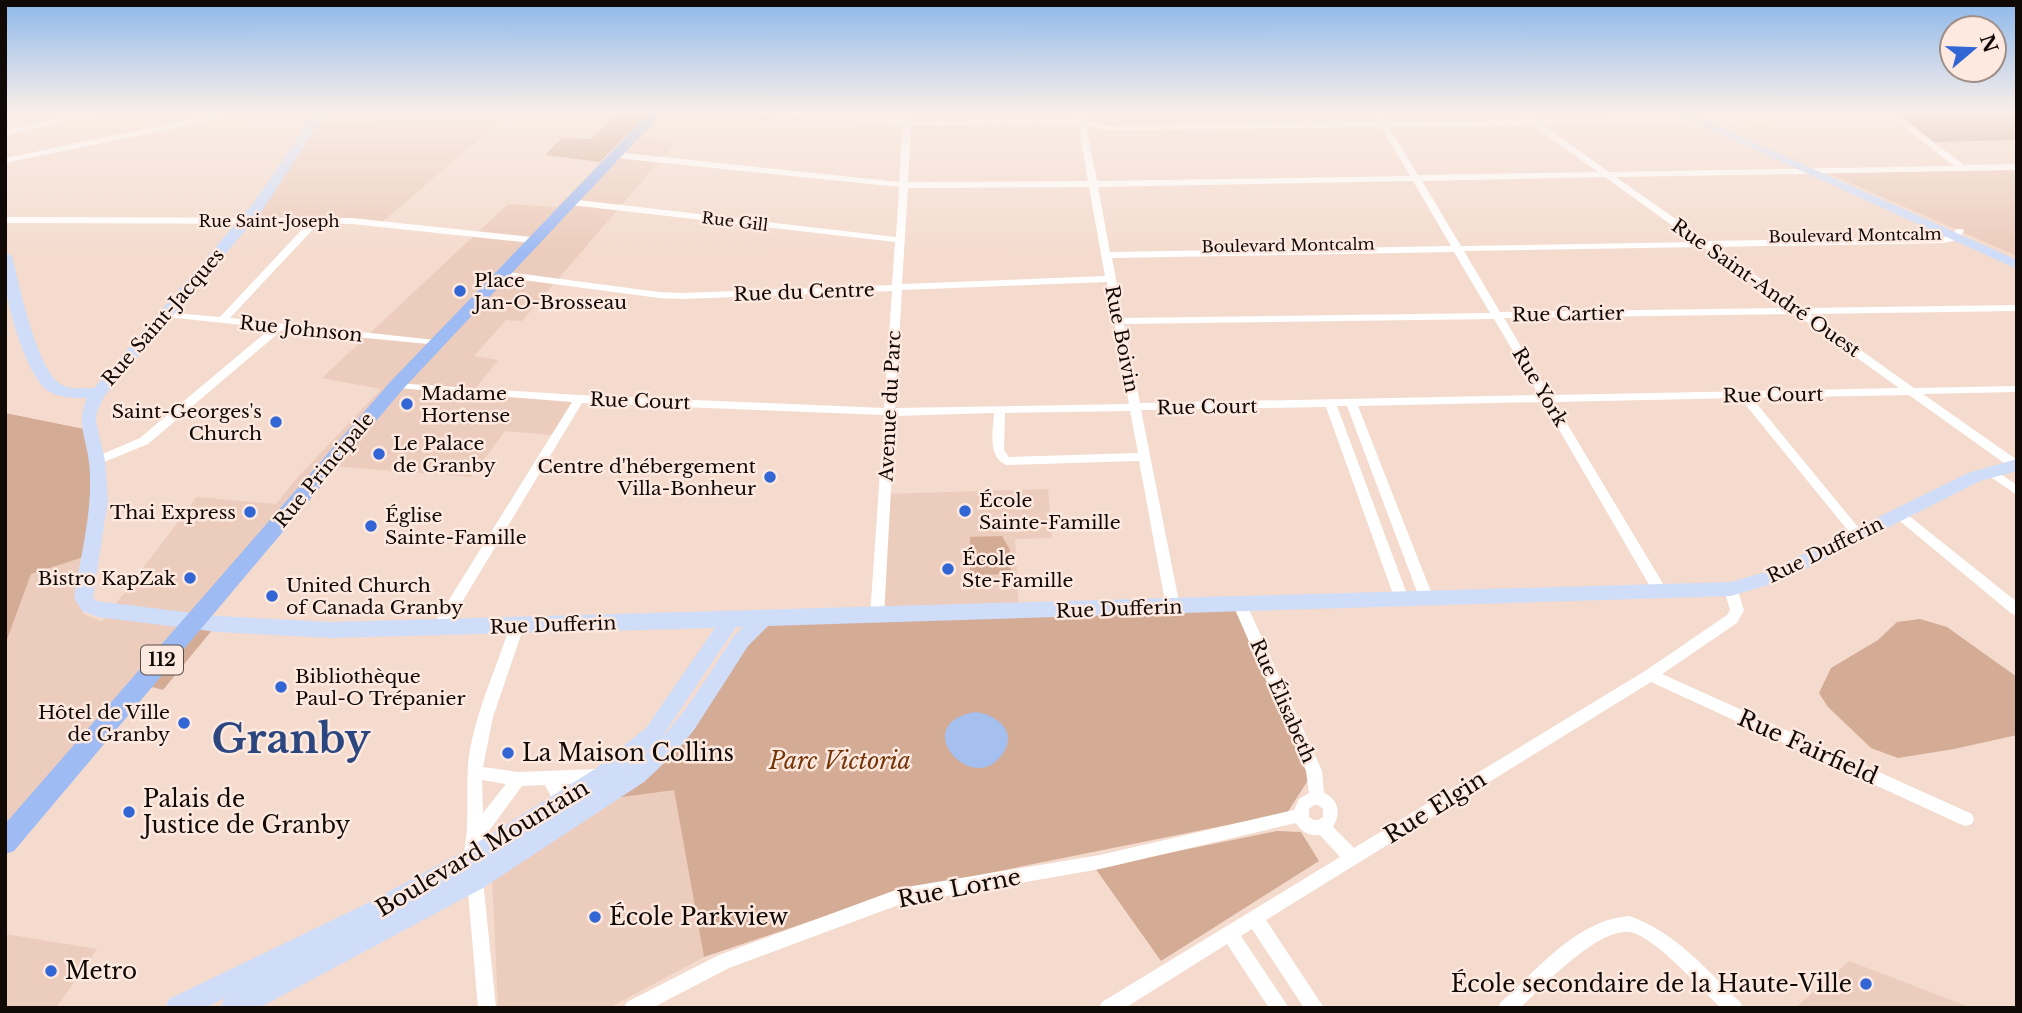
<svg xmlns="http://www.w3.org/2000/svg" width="2022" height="1013" viewBox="0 0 2022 1013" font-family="'Libre Baskerville',serif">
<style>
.built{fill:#ecccbc}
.green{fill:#d4ab95}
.water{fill:#a5bfef}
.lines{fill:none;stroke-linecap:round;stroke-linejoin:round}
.street{fill:#fff;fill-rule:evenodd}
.secondary{fill:#cfddf9;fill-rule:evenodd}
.primary{fill:#9ebbf4;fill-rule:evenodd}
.poi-dot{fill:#3266d5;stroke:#fde9df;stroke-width:2.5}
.labels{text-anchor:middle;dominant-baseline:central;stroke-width:5;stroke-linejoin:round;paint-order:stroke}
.far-street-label{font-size:16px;fill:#110906;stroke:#fde9df}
.shield{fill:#fde9df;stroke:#584c47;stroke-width:2}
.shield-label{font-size:18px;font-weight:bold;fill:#110906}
.poi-label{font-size:19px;fill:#110906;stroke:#fde9df;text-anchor:start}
.street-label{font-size:19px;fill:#110906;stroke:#fde9df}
.near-street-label{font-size:23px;fill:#110906;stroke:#fde9df}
.near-poi-label{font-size:23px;fill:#110906;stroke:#fde9df;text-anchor:start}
.near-park-label{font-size:23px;font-style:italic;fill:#753509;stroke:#fde9df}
.near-town-label{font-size:40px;font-weight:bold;fill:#2c477f;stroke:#fde9df}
</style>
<rect width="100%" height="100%" fill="#f4dbce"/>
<path class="built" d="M404,111H512L380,224L246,220L313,124L398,120Z
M653,111H665L641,139L676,142L522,321L506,320L474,356L498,360L476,388L576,396L553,435L505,431L471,477L333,466L5,848V645L31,574L87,556L75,599L84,614L102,622L197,497L276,504L295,480L381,389L322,378L508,204L557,207Z
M2017,167V256L1818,169Z
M1048,489L1052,538L1015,539L1019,612L877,616L885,494Z
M674,789L704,957L609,1008H498L492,877L615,798Z
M5,934L97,949L56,1008H5Z
M1849,961L1972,1008H1795Z"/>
<path class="green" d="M619,111H650L600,162L545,155L562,138L591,139Z
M1893,111H2017V140L1931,142Z
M5,413L89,430L97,461L87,556L31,574L5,645Z
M1002,536L1010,550L1011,574L970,575V537Z
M1240,605L1314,771L1287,813L900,891L704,957L674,790L615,798L761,621Z
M1920,619L1947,627L2017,677V735L1954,749L1898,758L1871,748L1828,707L1819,693L1831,668L1878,640L1897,622Z
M195,621L217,624L163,690L141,684Z
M1277,831L1301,832L1319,861L1161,961L1095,868Z"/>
<path class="water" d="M976,712C996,715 1017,730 1004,752C974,801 905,723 976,712Z"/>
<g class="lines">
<path class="street" d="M94,111H111L5,135V130Z
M215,111H223L219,119L5,163V158L213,115Z
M754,111H793L903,120L904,111H912L911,121L1077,120L1075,111H1083L1085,121L1109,126L1378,122L1372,111H1380L1386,122L1525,120L1514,111H1524L1535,120L1888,115L1885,111H1893L1964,165L2017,164V170L1616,177L1707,241L1943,237L1952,236L1956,229H1962L1964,231L1958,240L1943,243L1715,247L1802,308L2017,305V311L1810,314L1914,388L2017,386V392L1923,394L2017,460V469L2011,468L1909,395L1752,398L1862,532L1864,535L1862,538H1854L1740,398L1554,402L1665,587L1667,591L1665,595H1655L1543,402L1358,406L1433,597L1431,601H1421L1419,597L1347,406H1337L1408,597L1406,601H1396L1394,597L1326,407L1141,410L1180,607L1178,611H1168L1166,607L1139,461L1006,465C987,456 993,431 994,413L895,416L884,616L882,620H872L870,616L884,415L582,403L444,632L439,633L434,632L432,628L434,624L572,402L397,388L392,385L393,383L579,395L884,408L892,291L682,299L659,298L500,277L495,274L500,271L659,292L682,293L892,285L895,242L570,205L566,202L570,199L896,237L899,187L616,158L612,155L616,152L899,182L903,125L758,113ZM1894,119L1954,166L1609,172L1542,124ZM1078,124L1088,181L908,182L911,125ZM1532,125L1598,172L1418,175L1389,127ZM1086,126L1109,130L1381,127L1410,176L1097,181ZM1605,177L1695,242L1461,246L1422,181ZM1413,181L1451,246L1110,252L1098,187ZM1089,187L1105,276L902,284L908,188ZM1703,247L1788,308L1500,312L1464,251ZM1454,252L1490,313L1123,318L1112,258ZM1107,282L1129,404L895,408L902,290ZM1796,314L1899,388L1550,395L1504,318ZM1494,319L1539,395L1140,403L1124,324ZM1130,411L1138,453L1009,457L1004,450L1005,413Z
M5,217L352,218L532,237L537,240L532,243L352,224H318L230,318L435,340L439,341L440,343L439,345L282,330L148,444L97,465L91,461L93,458L140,438L271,328L167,317L162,314L163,312L220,317L307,224L5,223Z
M1990,467L2017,485V495L1986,474L1984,471L1986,468Z
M1899,510L1903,511L2017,602V615L2012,614L1895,517L1893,514L1895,511Z
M1731,584L1736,585L1744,610L1737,623L1662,674L1972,814L1974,819L1972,824L1966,826L1960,824L1651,682L1266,920L1324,1008H1304L1252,929L1241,936L1289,1008H1269L1227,944L1125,1008H1099L1102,1002L1340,857L1320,835C1310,836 1301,832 1296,823L1100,869L901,904L729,968L652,1008H624L627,1002L719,955L901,888L1100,855L1294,810L1299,799L1309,793L1306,771L1233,605L1235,601H1245L1247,605L1322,771L1324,793C1339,800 1341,813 1333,827L1354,848L1645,671L1727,615L1730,610L1724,589L1726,585ZM1314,805H1318L1323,809V817L1318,820H1314L1309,817V809Z
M517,621L522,622L524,626L493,717L483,767L518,772L597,769L602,771L605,776L602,781L597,783L561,784L570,801L567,813L562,815L557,813L554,802L545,785L522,786L483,839L478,864L472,866L466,864C462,854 467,838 467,827C468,803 466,780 469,756C476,711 496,669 510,626L512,622ZM482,780L506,784L483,813Z
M475,872L481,875L483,880L496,1008H478L467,880L469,875Z
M1629,916C1674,931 1707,970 1740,1002L1743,1008H1721C1702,990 1654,936 1630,932C1597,928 1543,987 1520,1008H1498L1501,1002C1538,969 1577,920 1629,916Z"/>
<path class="secondary" d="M316,111H327L262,211L105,395L97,411L96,421L105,461L108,500L93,597L96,601L217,616L331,622L1731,582L1769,571L1968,473L2017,459V471L1980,481L1782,581L1731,596L768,626L748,646L694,730L677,751L644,782L483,888L259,1008H220L224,999L243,989L205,1008H165L169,999L370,902L464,851L595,769L646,728L715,628L331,638L217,632L98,617L82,611L74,598C81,553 94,507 89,462C86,438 76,421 87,398C76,398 61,398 50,392C28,380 8,310 5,284C4,274 5,263 5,252L12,256C19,284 37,372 62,385C71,390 84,388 94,388L252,205ZM736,627H743L734,636C702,684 674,736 625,770L660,740Z
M1669,111H1684L2017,260V269Z"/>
<path class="primary" d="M651,111H664L403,389L14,851L5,854V824L391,381Z"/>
</g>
<linearGradient id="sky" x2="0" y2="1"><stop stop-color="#8db8eb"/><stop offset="0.44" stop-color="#faefe9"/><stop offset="1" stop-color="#faefe9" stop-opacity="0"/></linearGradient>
<rect width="2022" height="253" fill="url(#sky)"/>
<g class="poi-dot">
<circle cx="460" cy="291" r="7"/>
<circle cx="407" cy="404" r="7"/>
<circle cx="276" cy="422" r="7"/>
<circle cx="379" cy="454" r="7"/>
<circle cx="770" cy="477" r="7"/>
<circle cx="965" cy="511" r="7"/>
<circle cx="250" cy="512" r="7"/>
<circle cx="371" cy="526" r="7"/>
<circle cx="948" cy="569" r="7"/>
<circle cx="190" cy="578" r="7"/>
<circle cx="272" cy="596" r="7"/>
<circle cx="281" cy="687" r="7"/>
<circle cx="184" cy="723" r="7"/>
<circle cx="508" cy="753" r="7"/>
<circle cx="129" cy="812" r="7"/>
<circle cx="595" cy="917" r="7"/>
<circle cx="51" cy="971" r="7"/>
<circle cx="1866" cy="984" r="7"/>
</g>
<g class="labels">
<g class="far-street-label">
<text x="269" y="221">Rue Saint-Joseph</text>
<text transform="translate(735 221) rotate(7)">Rue Gill</text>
<text transform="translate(1855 235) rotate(-1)">Boulevard Montcalm</text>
<text transform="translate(1288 245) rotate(-1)">Boulevard Montcalm</text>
</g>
<rect class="shield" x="141" y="645.5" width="42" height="29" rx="5"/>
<g class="shield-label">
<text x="162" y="660">112</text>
</g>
<g class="poi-label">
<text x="474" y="280">Place<tspan x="474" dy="22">Jan-O-Brosseau</tspan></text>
<text x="421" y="393">Madame<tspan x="421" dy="22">Hortense</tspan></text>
<text x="262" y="411" text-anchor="end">Saint-Georges's<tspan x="262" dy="22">Church</tspan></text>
<text x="393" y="443">Le Palace<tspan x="393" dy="22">de Granby</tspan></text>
<text x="756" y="466" text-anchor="end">Centre d'hébergement<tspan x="756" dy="22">Villa-Bonheur</tspan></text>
<text x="979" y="500">École<tspan x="979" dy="22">Sainte-Famille</tspan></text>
<text x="236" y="512" text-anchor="end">Thai Express</text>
<text x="385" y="515">Église<tspan x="385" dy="22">Sainte-Famille</tspan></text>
<text x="962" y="558">École<tspan x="962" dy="22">Ste-Famille</tspan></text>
<text x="176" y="578" text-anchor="end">Bistro KapZak</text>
<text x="286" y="585">United Church<tspan x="286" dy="22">of Canada Granby</tspan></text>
<text x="295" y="676">Bibliothèque<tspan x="295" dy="22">Paul-O Trépanier</tspan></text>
<text x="170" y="712" text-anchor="end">Hôtel de Ville<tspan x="170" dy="22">de Granby</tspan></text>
</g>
<g class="street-label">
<text transform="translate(1766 288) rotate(35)">Rue Saint-André Ouest</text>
<text transform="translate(804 292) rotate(-2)">Rue du Centre</text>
<text transform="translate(1568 314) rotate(-1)">Rue Cartier</text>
<text transform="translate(163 317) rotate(-49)">Rue Saint-Jacques</text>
<text transform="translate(301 329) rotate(6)">Rue Johnson</text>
<text transform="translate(1122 339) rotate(79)">Rue Boivin</text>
<text transform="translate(1540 387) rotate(59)">Rue York</text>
<text transform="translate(1773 395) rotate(-1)">Rue Court</text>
<text transform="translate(640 401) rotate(2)">Rue Court</text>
<text transform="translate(890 406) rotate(-87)">Avenue du Parc</text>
<text transform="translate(1207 407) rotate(-1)">Rue Court</text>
<text transform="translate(324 470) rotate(-50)">Rue Principale</text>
<text transform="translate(1825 550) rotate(-26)">Rue Dufferin</text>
<text transform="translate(1119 609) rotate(-2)">Rue Dufferin</text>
<text transform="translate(553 625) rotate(-2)">Rue Dufferin</text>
<text transform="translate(1283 701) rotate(66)">Rue Élisabeth</text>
</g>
<g class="near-street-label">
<text transform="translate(1808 747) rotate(24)">Rue Fairfield</text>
<text transform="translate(1435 807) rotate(-32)">Rue Elgin</text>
<text transform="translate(482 848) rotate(-31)">Boulevard Mountain</text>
<text transform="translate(959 888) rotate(-11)">Rue Lorne</text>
</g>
<g class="near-poi-label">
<text x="522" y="753">La Maison Collins</text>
<text x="143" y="799">Palais de<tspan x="143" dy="26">Justice de Granby</tspan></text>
<text x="609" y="917">École Parkview</text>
<text x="65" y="971">Metro</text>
<text x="1852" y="984" text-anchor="end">École secondaire de la Haute-Ville</text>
</g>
<g class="near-park-label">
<text x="840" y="761">Parc Victoria</text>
</g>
<g class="near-town-label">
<text x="291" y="739">Granby</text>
</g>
</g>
<rect width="2022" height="1013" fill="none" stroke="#110906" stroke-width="14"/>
<g transform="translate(1973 49) rotate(71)"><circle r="33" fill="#fde9df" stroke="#9f8f88" stroke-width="2"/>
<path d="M0-5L12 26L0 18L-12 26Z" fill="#3266d5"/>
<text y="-10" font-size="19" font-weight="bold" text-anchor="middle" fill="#110906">N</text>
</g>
</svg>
